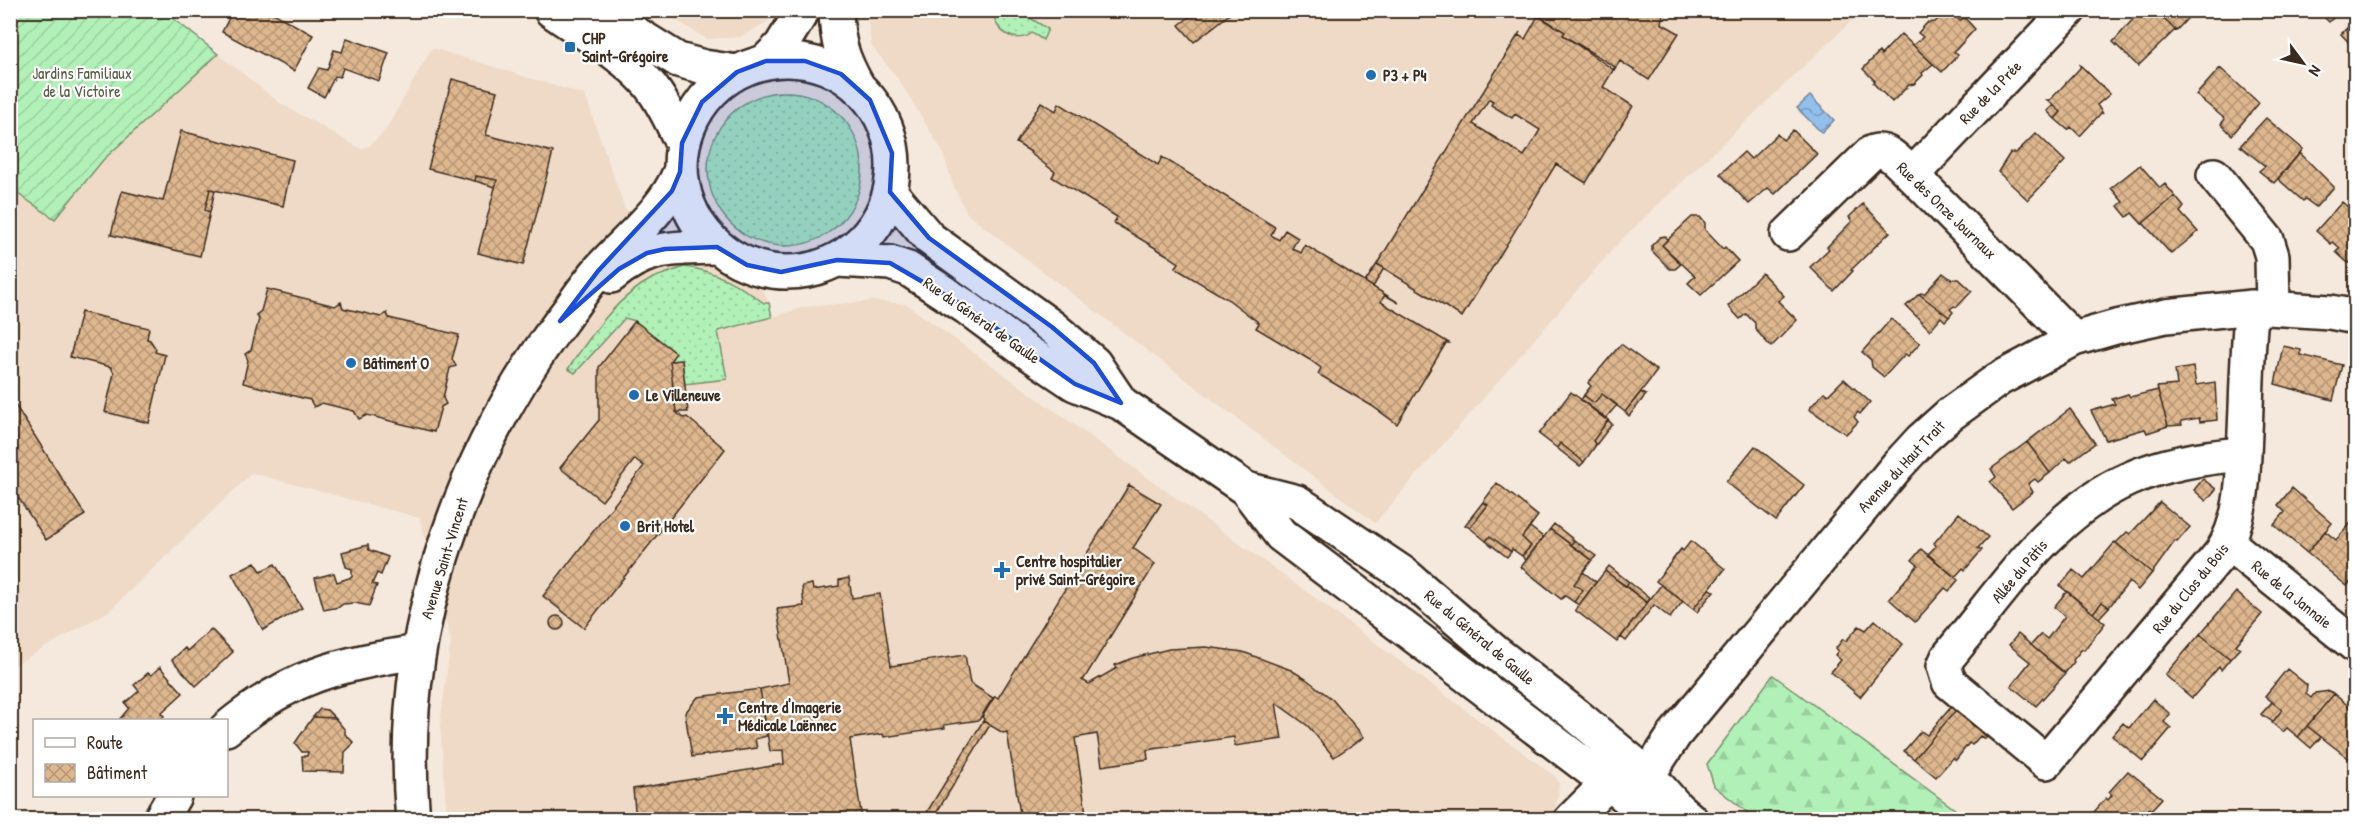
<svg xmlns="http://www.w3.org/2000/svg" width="2366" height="830" viewBox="0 0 2366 830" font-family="'Patrick Hand',sans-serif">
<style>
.built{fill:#eedac6}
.grass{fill:url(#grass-dots);stroke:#768e6b;stroke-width:1.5}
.forest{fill:url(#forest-firs);stroke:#768e6b;stroke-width:1.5}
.garden{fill:url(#garden-furrows);stroke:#768e6b;stroke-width:1.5}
.water{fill:url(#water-waves);stroke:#70839a;stroke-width:1.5}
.building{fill:url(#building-cross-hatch);stroke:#3b2a1e;stroke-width:1.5;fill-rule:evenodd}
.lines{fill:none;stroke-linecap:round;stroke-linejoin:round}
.minor-casing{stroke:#3b2a1e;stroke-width:38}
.major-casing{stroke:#3b2a1e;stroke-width:38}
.minor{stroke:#fff;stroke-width:33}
.major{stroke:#fff;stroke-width:33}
.marked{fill:#1d4ed8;fill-opacity:0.2;stroke:#1d4ed8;stroke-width:4.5;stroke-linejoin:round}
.poi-dot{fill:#1f6fb2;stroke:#fff;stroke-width:2}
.labels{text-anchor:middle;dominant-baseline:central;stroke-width:4.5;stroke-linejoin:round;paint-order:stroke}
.poi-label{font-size:16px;font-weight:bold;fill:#3b2a1e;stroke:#fff;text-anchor:start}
.park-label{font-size:16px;fill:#585c44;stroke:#fff}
.street-label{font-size:16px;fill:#3b2a1e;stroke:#fff}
</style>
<defs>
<pattern id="grass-dots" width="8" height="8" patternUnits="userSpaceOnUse" patternTransform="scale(1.5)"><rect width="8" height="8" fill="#b1f1b8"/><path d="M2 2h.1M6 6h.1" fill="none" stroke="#99cf9e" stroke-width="1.8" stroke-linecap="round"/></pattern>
<pattern id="forest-firs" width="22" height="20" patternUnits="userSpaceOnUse" patternTransform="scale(1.5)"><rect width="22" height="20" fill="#b1f1b8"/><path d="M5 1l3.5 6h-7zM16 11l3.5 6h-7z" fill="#99cf9e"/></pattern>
<pattern id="garden-furrows" width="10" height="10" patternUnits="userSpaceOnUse" patternTransform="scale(1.5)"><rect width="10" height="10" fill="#b1f1b8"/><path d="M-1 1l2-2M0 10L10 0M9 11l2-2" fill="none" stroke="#99cf9e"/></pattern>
<pattern id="water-waves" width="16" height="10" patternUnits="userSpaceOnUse" patternTransform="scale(1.5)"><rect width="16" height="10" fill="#93bfed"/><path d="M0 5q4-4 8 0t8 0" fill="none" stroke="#799bbf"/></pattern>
<pattern id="building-cross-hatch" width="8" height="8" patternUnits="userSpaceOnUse" patternTransform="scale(1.5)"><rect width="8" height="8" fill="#deb78f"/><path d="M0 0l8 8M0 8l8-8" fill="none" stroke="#b59574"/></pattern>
</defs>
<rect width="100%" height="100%" fill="#f5e9dd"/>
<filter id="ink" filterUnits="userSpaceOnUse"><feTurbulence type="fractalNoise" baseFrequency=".0167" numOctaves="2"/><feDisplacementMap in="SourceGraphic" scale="12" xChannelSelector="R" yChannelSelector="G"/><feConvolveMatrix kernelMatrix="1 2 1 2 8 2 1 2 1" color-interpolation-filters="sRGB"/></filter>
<g filter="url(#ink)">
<path class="built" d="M661,11H777L767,22L740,37L707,39Z
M867,11H1862L1620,241L1375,523L967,214L953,185L942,151L899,80L871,45Z
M432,48L585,95L625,209L759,283L769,303L772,317L805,307L873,301L906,304L1315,598L1557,778L1559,784L1558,795L1555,808L1545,820L447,819L440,725L451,640L420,518L252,473L109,611L11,667L10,189L55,219L103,160L218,54L280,103L361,149L369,146L385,131Z"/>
<path class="grass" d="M994,11H1019L1048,29L1043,40L1032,33C1016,46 992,30 994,11Z
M708 169a77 77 0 1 1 154 0a77 77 0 1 1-154 0Z
M684,267C715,270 739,285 764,303H769L772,317L718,331L727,379L685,384L682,360L670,361L675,353L635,321L625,318L575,373L568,369C592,335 615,298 653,278C663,274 674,271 684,267Z"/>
<path class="forest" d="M1773,675L1968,819H1756L1714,786L1707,764Z"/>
<path class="garden" d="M11,10L164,11L218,54L103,160L55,219L11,189Z"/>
<path class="water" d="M1810,96L1834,120L1822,133L1797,108Z"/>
<path class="building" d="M233,10H268L313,35L294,71L222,32Z
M1190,10H1235L1194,42L1179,25L1193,14Z
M1534,10H1664L1661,23L1679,33L1649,80L1620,61L1614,70L1563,35L1565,32L1533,12Z
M1947,10H1950L1960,21L1964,17L1975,29L1954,52L1958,55L1942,72L1913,45L1923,37L1918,33L1927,23L1935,22Z
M2135,10H2155L2175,30L2138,66L2113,42L2135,17L2132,14Z
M2155,10H2195L2176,31Z
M2317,10H2341L2329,22Z
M1538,16L1565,32L1563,35L1615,67L1603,87L1633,106L1586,183L1556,164L1462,317L1377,264L1520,32L1518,35L1525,39ZM1489,99L1493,101L1491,105L1512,118L1515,114L1540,130L1524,156L1473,124Z
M2353,22H2356V61L2349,54L2355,49L2341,34Z
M1901,34L1933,64L1922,73L1923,75L1914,84L1909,85L1892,102L1873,83L1875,81L1863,69L1879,52L1881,55Z
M347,38L389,53L379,81L343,68L340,77L335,76L324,97L308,88L319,68L327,70L334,50L342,52Z
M2080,65L2110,94L2097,105L2103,114L2102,112L2080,136L2071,127L2068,130L2055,119L2061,112L2047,100H2050L2080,68Z
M2220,68L2259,103L2232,135L2221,124L2225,119L2196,95Z
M452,79L497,91L486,135L553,152L523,265L478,253L497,180L476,176L475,181L428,169Z
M1041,102L1056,111L1059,103L1158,165L1162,157L1275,227L1271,235L1279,240L1285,230L1298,238L1292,248L1301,253L1305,245L1399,303L1385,295L1381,302L1449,343H1446L1397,424L1372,406L1318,374L1321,368L1310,360L1256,328L1259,323L1229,300L1175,268L1179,263L1167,255L1114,223L1117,217L1052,177L1055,172L1030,153L1031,152L1016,143Z
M2053,105L2061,112L2055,119L2047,111Z
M2266,118L2303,149L2274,183L2259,171L2265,166L2240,146Z
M1793,130L1817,154L1775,194L1768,188L1749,204L1720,174L1744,152L1751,159L1777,134L1783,140Z
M181,131L293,160L283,206L210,189L205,210L210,212L200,256L111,235L122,191L163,201Z
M2036,133L2065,161L2028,200L1998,172L2010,153H2016Z
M2300,153L2334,187L2316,207L2305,199L2303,201L2278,179Z
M2140,165L2160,188L2165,184L2175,196L2142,224L2132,213L2127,217L2118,206L2123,202L2111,188Z
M476,176L497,180L495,187L475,181Z
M210,189L215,190L210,212L205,210Z
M2175,196L2184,207L2180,212L2198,232L2171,254L2143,223Z
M2342,202L2356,214V265L2347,262L2336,252L2340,248L2333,242L2331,244L2316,231Z
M1863,204L1890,232L1851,270L1853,271L1834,291L1810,267L1829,249L1827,247L1852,221L1849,217Z
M1692,217H1700L1705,223V230L1723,249L1725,247L1738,261L1701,295L1688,283L1695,276L1662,245Z
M1665,236L1668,239L1662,245L1681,264L1675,269H1670L1652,251V245L1660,237Z
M1377,264L1384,268L1373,287L1365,282Z
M1762,273L1784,296L1778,301L1797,320L1771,347L1755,329V323L1746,314L1740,319L1728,306Z
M1943,273L1951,279H1959L1972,291L1957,307L1954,306L1950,309L1953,312L1949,317L1919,294L1921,293L1924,294Z
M267,289L335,306L341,302L343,308L381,317L387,313L389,318L459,335L452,359L456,366L450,368L443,398L446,404L441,407L434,432L367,415L359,419L354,411L322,403L314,407L310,400L243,383L248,360L245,354L251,350L259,319L256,315L261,311Z
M1919,294L1949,317L1945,321L1941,317L1930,330L1906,306Z
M81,312L149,328L147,339L150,340L156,349L155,352L165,355L149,423L105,412L114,373L111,367L70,357Z
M1891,319L1920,343L1908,356L1905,354L1884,377L1872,367L1871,360L1862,352Z
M635,321L676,353L670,361L676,412L684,418L687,417L725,449L584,628L543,596L644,466L635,459L602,501L560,468L599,420V367Z
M1621,344L1657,371L1625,412L1602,394L1594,403L1584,395L1591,386L1588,383Z
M2283,346L2301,350V355L2342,365L2333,400L2275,384Z
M682,360L688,412H676L670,361Z
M2193,367L2196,385L2215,382L2217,420L2200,422L2199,418L2181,421L2182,425L2168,426L2157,387L2177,385L2175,370Z
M1844,379L1870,402L1860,414L1858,412L1854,417L1858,422L1846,434L1809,409L1824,392L1828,395Z
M2158,390L2168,426L2147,433L2145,429L2106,440L2091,411L2115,404L2112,399L2128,394L2130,397Z
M1571,392L1608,420L1593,441L1596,445L1584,462L1560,443L1557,448L1539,434Z
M1641,392L1646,395L1629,416L1625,412Z
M1602,394L1617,405L1605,419L1581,400L1584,395L1594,403Z
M10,397L85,515L46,540L10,485Z
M2070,409L2095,443L2070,462L2066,458L2050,473L2027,442Z
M1608,420L1612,424L1596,445L1593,441Z
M2027,442L2050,473L2038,482L2035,479L2028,484L2033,492L2012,508L1990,482L1996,477L1991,469Z
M1560,443L1584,462L1580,466L1557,448Z
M1755,446L1804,485L1776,521L1726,482Z
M2203,479L2216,489L2206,501L2194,490Z
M1497,483L1538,516L1522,537L1531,546L1522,556L1512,549L1511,552L1490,536L1486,541L1470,528L1488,505L1483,502Z
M1129,485L1161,504L1133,548L1155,564L1084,679L1082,680L1089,684L1117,668L1115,665L1133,658L1169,649L1206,647L1243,652L1291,670L1306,679L1332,699L1364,737L1334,757L1308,726L1276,703L1282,739L1235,746L1234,737L1147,750L1148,759L1102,766L1097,734L1075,738L1087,820H1021L1007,732L1003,733L983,721L984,719L982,717L995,696L998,698Z
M2292,488L2332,523L2307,553L2274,525L2285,512L2278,505Z
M1483,502L1488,505L1470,528L1465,525Z
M2160,502L2190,527L2177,542L2175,541L2152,573L2116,543L2127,532L2130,534Z
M1959,513L1988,537L1978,548L1982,550L1965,570L1963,568L1955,577L1928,554L1936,546L1934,543Z
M2356,517V576L2347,586L2307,553L2325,531L2336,540Z
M1554,524L1574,540L1571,545L1550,529Z
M1530,527L1543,537L1526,560L1522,556L1531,546L1522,537Z
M1550,529L1592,560L1574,584L1583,590L1574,602L1565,596L1561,599L1521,567Z
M1490,536L1511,552L1507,557L1486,541Z
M1574,540L1596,556L1592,560L1571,545Z
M1691,541L1725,569L1693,609L1656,581L1681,549L1683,551Z
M2115,542L2152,573L2138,590L2129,582L2109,607L2102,602L2093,613L2060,586L2073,570L2084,579Z
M368,545L369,550L388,557L381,575L377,573L372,584L377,585L369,606L355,603L343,604L339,607L324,610L315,578L334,573L337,582L352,577V569L346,567L342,552Z
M1921,549L1958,580L1949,591L1945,588L1915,622L1889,599L1918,565L1912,560Z
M255,562L261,571L275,564L302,608L263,630L232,574Z
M1609,566L1629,582L1626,586L1605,571Z
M1605,571L1647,603L1617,642L1575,610Z
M1583,572L1596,582L1579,605L1574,602L1583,590L1574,584Z
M849,578L852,598L880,594L891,666L965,655L970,683L993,698L979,720L944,725L945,728L884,737L883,734L850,739L862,820H636L633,789L784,764L783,750L770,751L760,689L789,683L777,609L804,606L802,586L812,584L813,590L839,586V580Z
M1629,582L1650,598L1647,603L1626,586Z
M1661,585L1683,601L1670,618L1654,605L1626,641L1621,637Z
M1709,589L1714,591L1697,612L1693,609Z
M2067,591L2105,623L2084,650L2082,649L2073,660L2074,662L2065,673L2031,645L2041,634L2047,639L2065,616L2054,607Z
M2236,592L2262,614L2236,645L2240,648L2230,659L2200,634Z
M2102,602L2109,607L2099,618L2093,613Z
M550 623a7 7 0 1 1 14 0a7 7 0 1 1-14 0Z
M1875,620L1903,644L1860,697L1831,672L1841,660L1835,655L1838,651L1836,648L1843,639L1846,641L1859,626L1866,630Z
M211,629L233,652L196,686L172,660L185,648L187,651Z
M2018,634L2065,674L2036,706L2011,686L2030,662L2009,645Z
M2200,634L2230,659L2221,670L2219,667L2192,698L2165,675Z
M160,667L183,693L161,713L164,716L160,720H119L129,708L125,703L139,691L134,685L148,673L151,675Z
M2287,669L2307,685L2306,694L2311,698L2315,693L2330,691L2334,694L2298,737L2287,728L2283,732L2272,723L2282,710L2265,696Z
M760,689L767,736L755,739L757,748L692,757L685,713L698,697Z
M2334,694L2356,712V749L2353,752L2356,753V764L2307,726Z
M2153,699L2170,714L2164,722L2171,728L2143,761L2112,736L2123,723L2129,728Z
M2272,702L2282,710L2273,722L2261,714Z
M1953,705L1958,708L1914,759L1904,751L1921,731L1927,735Z
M1958,708L1990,735L1985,739L1980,736L1972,745L1969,743L1956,760L1953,758L1936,777L1914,759Z
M320,709L327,710L335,718L313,717Z
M313,717L335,718L345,730V734L354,743L345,752L344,772L303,771L302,756H307L308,752H302L295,743Z
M983,721L990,725L932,820H922Z
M2307,726L2321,737L2311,748L2298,737Z
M2128,771L2162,798L2151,810L2149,808L2139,820H2094L2097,816L2094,812L2106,798L2108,800L2112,795L2109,792Z
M302,813L353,817L352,820H302Z"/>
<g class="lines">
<defs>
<path id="minor" d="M836,10C837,42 842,58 857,85
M766,61L781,46L803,10
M1912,175L2069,10
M2214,175L2267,240L2272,256L2273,308
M1788,234L1871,153C1887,145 1901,165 1912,175L2074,339
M611,276C646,246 674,248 717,247
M2244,454C2204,457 2165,463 2129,479C2050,514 2001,593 1948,657L1944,666L1949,682L2046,762L2221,553C2244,518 2243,473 2245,432C2247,390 2247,348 2252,307
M2228,543L2356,646
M226,729C289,676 339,664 418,652
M1629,797L1648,775L1675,734L1898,465L1921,440L1949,415L1999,379L2074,339L2116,327L2166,316L2252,307L2330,312L2356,317
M160,820L174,796
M413,820C396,641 457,459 564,317C576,301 587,284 600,269C628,238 664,211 680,172
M1571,820L1627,764"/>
<path id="major" d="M551,10C583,33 622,53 648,83C663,101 672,123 682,143
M598,10L678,60L704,67L737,72
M681 166a106 106 0 1 1 212 0a106 106 0 1 1-212 0Z
M890,192L929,238L1052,327L1094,363L1121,403
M837,260L890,263L908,269L966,307L1020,347L1075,384L1121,403L1246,489L1281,535L1657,820
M1246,489L1297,502L1404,574L1495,652L1576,715L1648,775L1677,808L1691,820"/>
</defs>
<use href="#minor" class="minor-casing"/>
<use href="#major" class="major-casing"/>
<use href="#minor" class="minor"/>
<use href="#major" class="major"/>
</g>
</g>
<path class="marked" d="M766,61H805L841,74L870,100L892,153L890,192L929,238L1052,327L1094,363L1121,403L1075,384L966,307L890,263L837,260L781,272L747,265L717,247L665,249L647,253L619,269L560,321L598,271L672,191L680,172L682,143L702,102L737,72Z"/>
<g class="poi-dot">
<rect x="564" y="41" width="12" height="12" rx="3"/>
<circle cx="1371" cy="75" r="6"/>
<circle cx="351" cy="363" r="6"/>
<circle cx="634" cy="395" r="6"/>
<circle cx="625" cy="526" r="6"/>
<path d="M999 561h6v6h6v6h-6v6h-6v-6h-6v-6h6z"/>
<path d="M722 707h6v6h6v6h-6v6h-6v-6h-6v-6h6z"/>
</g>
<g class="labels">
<g class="poi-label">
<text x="582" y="38">CHP<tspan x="582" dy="18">Saint-Grégoire</tspan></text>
<text x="1383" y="75">P3 + P4</text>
<text x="363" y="363">Bâtiment O</text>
<text x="646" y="395">Le Villeneuve</text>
<text x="637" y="526">Brit Hotel</text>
<text x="1016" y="561">Centre hospitalier<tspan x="1016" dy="18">privé Saint-Grégoire</tspan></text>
<text x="738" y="707">Centre d'Imagerie<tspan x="738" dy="18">Médicale Laënnec</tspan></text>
</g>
<g class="park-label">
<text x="82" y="73">Jardins Familiaux<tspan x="82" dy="18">de la Victoire</tspan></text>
</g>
<g class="street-label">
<text transform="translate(1990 92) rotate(-46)">Rue de la Prée</text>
<text transform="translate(1947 210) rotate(44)">Rue des Onze Journaux</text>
<text transform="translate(982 320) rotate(35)">Rue du Général de Gaulle</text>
<text transform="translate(1901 466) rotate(-47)">Avenue du Haut Trait</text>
<text transform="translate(444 558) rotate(-73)">Avenue Saint-Vincent</text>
<text transform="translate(2019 571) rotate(-50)">Allée du Pâtis</text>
<text transform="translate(2190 588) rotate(-51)">Rue du Clos du Bois</text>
<text transform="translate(2292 594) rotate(39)">Rue de la Jannaie</text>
<text transform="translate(1480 637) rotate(40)">Rue du Général de Gaulle</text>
</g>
</g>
<rect width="2366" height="830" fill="none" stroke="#fff" stroke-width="36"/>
<rect x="18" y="18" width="2330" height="794" fill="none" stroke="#3b2a1e" stroke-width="2" filter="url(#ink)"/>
<rect x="33" y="719" width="195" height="78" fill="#ffffff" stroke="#b1aaa5" stroke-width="1.5"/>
<rect x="45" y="738" width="30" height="9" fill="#ffffff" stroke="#b1aaa5" stroke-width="1.5"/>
<text x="87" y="749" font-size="18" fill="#3b2a1e">Route</text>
<rect x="45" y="764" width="30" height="18" fill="url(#building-cross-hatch)" stroke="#b1aaa5" stroke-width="1.5"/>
<text x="87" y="779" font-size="18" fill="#3b2a1e">Bâtiment</text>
<g transform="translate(2303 63) rotate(123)" stroke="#ffffff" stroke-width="4.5" paint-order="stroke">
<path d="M0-4.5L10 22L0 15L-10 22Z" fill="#3b2a1e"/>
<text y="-9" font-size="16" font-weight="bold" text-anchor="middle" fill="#3b2a1e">N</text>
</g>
</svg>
